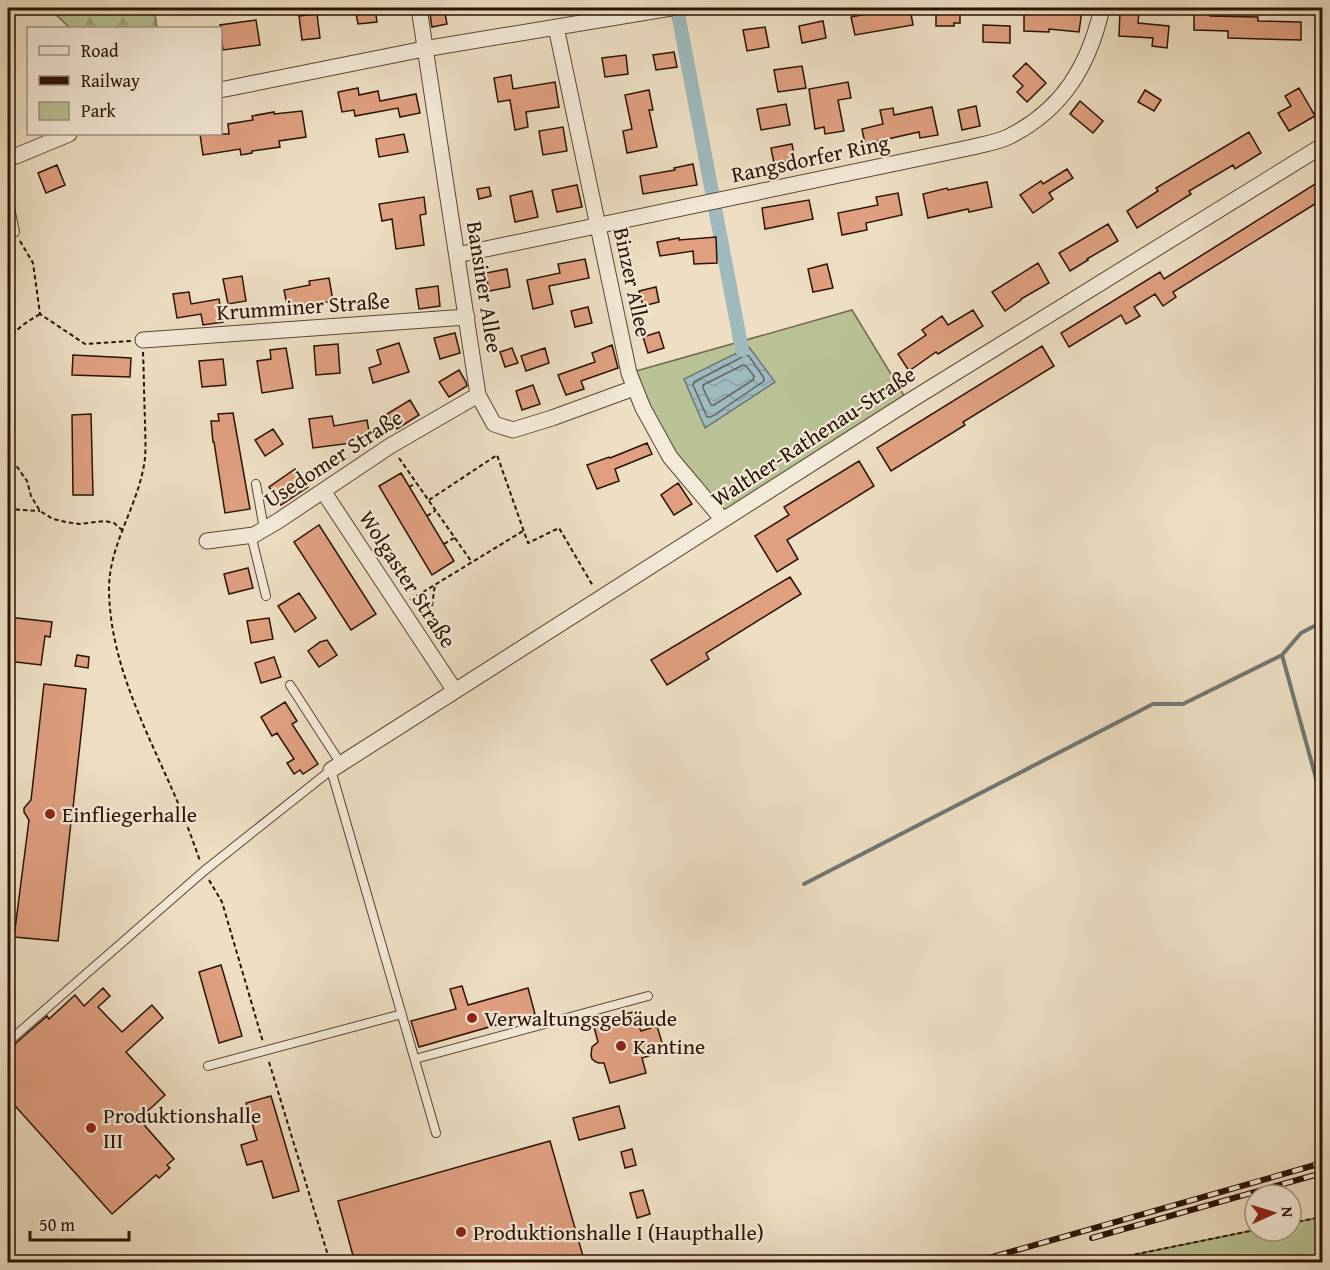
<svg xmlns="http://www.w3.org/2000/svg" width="1330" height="1270" viewBox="0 0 1330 1270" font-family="'Gentium Book Plus',serif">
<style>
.green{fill:#b8c295;stroke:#716a4c;stroke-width:1.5}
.forest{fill:url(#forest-firs);stroke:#716a4c;stroke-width:1.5}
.water{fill:url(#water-waves);stroke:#707774;stroke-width:1.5}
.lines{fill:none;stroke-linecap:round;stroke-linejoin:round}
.shore{stroke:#646661;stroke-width:1.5}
.stream{stroke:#707774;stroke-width:4}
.canal{stroke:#9ebabf;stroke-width:14}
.building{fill:#e0a080;stroke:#2a1203;stroke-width:1.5}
.service-casing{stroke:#5b4533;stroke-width:10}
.minor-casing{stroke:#5b4533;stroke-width:17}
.path{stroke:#2a1203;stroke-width:2;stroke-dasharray:4.5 3;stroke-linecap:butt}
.service{stroke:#f4ead9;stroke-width:8}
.minor{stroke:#f4ead9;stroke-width:15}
.rail-casing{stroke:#2a1203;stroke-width:6}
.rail{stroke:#f4ead9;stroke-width:4;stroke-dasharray:11;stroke-linecap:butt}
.poi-dot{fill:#8f2418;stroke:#f4ead9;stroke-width:2}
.labels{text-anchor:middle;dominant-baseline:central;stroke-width:4.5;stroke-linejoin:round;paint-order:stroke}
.street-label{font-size:22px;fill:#2a1203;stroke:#f4ead9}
.poi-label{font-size:22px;fill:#2a1203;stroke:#f4ead9;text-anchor:start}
</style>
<defs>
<pattern id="forest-firs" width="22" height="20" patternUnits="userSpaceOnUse" patternTransform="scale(1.5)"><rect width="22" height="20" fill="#b8c295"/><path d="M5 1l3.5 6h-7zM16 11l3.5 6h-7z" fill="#9ea67f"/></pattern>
<pattern id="water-waves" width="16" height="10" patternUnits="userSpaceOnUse" patternTransform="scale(1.5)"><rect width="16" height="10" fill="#9ebabf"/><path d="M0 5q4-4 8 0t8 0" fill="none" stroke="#889fa2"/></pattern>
</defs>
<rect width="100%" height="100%" fill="#eedfc4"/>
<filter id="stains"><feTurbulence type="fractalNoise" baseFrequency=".00333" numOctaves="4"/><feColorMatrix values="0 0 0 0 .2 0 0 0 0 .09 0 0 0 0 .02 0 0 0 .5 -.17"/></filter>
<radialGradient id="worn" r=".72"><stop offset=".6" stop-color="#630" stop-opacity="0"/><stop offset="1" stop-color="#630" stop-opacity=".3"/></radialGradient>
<path class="green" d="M852,310L908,402L723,520L670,457L629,373Z
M1322,1217V1262H1098L1255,1230L1291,1231V1223Z"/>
<path class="forest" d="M49,8H154L157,28H70Z"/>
<path class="water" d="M749,347L775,382L705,428L684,379Z"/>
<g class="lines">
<path class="shore" d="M746,355L749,356L764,378V381L711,417H707L693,385L694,382Z
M743,365L746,366L754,376L753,380L714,405H711L703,388V385Z"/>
<path class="stream" d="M1282,655L1322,800
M804,884L1153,704H1183L1282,655L1301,633L1322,622"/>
<path class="canal" d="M677,8L742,350"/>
</g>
<path class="building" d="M355,8H375L377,22L358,24Z
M429,8H444L447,24L432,27Z
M888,8H910L913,25L855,35L851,17L888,10Z
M936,8H960V23H954V26H936Z
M1024,8L1082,10L1079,32L1049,29V32L1024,31Z
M1194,10L1210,11V16L1258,17V21L1301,22V40L1228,38V31L1194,30Z
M1120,11L1139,12L1138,23L1169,26L1167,48L1152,46L1153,38L1119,36Z
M317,14L320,38L302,40L299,16Z
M256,20L260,45L223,50L220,25Z
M823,21L826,38L802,43L799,26Z
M983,25L1010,26V43L983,42Z
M765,27L769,47L747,51L743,30Z
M674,52L677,67L656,70L653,55Z
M626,55L628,74L605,77L602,58Z
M1026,63L1046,83L1027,102L1017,92L1023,86L1013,76Z
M802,66L806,88L778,92L774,70Z
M511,75L513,89L555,82L559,107L526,112L528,127L515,130L510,100L498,102L494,78Z
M848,82L851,98L838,100L844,131L825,134L824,127L815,129L809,89Z
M358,88L359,95L378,91L380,101L416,94L420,113L400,117L398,108L355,116L354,110L342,112L338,92Z
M1299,88L1315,116L1289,131L1278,113L1291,106L1285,96Z
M649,90L653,110H649L657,147L627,153L623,131L632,129L625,95Z
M1145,90L1161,100L1154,111L1138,102Z
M1080,101L1103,121L1093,133L1070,114Z
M786,104L790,125L761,130L757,109Z
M976,106L980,126L962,130L958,110Z
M932,107L938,135L920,138L919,132L865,144L862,129L883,124L880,110L893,108L894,115Z
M302,111L306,137L279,141L280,147L252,151V153L241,155L240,149L203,155L200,134H229L228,124L253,120L252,116L274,112V114Z
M563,127L567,151L543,155L539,131Z
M1249,132L1261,153L1235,169L1233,165L1189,191L1191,194L1137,228L1127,211L1158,191L1156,188Z
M404,134L408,152L379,157L376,139Z
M792,144L795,159L774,163L771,148Z
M693,164L697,185L643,194L640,176L675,170L674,168Z
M57,165L65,185L46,193L38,173Z
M1067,169L1073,178L1049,193L1053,199L1033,213L1020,195L1041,181L1043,184Z
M1323,179V199L1173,292L1176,297L1163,306L1155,294L1134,307L1140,316L1126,324L1121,315L1069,347L1061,333L1160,272L1164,279Z
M987,182L992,207L969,212L968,209L928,218L923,194L947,188L948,190Z
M577,185L582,207L557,212L552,190Z
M489,187L491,196L479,199L477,189Z
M532,191L538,217L515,222L510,196Z
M898,193L902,215L866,223L867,230L842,235L838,213L878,205L876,197Z
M424,197L426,214L420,215L424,245L396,249L392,219L382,221L379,204Z
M809,200L813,219L765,229L762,208Z
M1108,224L1118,241L1087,259L1088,260L1070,271L1059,253Z
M716,237L717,263L694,264L693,251L660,256L657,242L679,238V240Z
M585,259L589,278L549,286L553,304L533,309L527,280L560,273L558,264Z
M1038,263L1049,283L1021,299V300L1005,311L992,292Z
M827,264L833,288L813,292L808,269Z
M507,269L510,287L489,291L486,273Z
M242,276L246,301L228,304L223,279Z
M329,278L333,301L307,306L308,312L289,315L284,290L310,285L309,281Z
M438,286L440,306L419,309L416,289Z
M656,287L659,302L643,306L639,291Z
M189,292L191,304L219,299L223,322L203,325L201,314L177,318L173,294Z
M588,307L592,323L575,327L571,311Z
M973,310L983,326L938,354L936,352L909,371L898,354L926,335L922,330L942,316L948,325Z
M659,332L664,348L648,353L643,337Z
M455,333L460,353L440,359L434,338Z
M399,343L409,372L373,383L369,368L381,364L377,350Z
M338,344L340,373L316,375L314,346Z
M612,345L618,368L581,381L584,389L566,395L558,375L595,362L592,353Z
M1042,346L1054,366L963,422L965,425L891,471L877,448Z
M286,348L293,388L262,393L257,361L271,359L270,350Z
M512,348L518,363L505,367L500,352Z
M545,348L549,363L526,371L521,356Z
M73,355L131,358L130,377L72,375Z
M223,359L226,385L202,387L199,361Z
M459,370L466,382L467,386L449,397L439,382Z
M533,385L540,404L522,410L516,391Z
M410,400L419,415L397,429L387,414Z
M233,413L250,509L225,513L214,442H213L211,421H219L218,414Z
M91,414L93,495H73L72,415Z
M332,416L334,426L367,420L371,443L351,446V443L313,448L309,419Z
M273,429L283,444L265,456L255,440Z
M647,443L652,454L615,469L619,481L597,489L587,465L609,457L610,458Z
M859,461L874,486L787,540L798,559L777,572L755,536L789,515L784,507Z
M295,469L308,487L281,505L269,487Z
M401,473L454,561L432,575L379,486Z
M678,483L692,504L674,515L661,495Z
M319,525L376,614L351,630L294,542Z
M248,568L253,588L229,594L224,574Z
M790,577L801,594L706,653L709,659L667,685L651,660Z
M299,593L316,618L295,632L278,606Z
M8,617L52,622L50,637L45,636L41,665L8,661Z
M269,618L273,639L251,643L247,621Z
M327,640L337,655L319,667L308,651L320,642Z
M77,655L89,657L88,668L75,666Z
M274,657L281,677L261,683L255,663Z
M44,684L86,689L73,808H76L75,822H71L58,941L14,937L29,820L24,812V808L31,800Z
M285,702L297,721L292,724L318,764L303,774L300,770L294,774L287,763L294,759L277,733L272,736L261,717Z
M221,965L242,1036L219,1043L199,972Z
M462,986L468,1005L528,988L535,1014L419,1047L411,1021L456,1009L450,989Z
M103,988L110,996L98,1007L122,1032L152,1005L163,1018L126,1052L165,1095L139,1119L174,1159L167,1165L170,1168L159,1178L156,1175L112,1214L8,1098V1050L47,1016L49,1019L75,995L84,1006Z
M633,1012L637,1026H639L641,1031L657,1026L663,1046L653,1049L655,1054L642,1058L646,1073L610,1083L604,1063H599L596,1062L592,1059L591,1055L592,1047L598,1042L593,1023Z
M271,1096L299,1191L273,1198L262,1161L247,1165L241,1145L257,1140L246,1103Z
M619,1106L625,1128L579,1140L573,1118Z
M550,1141L585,1263H355L338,1201Z
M632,1149L636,1165L625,1168L621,1152Z
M643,1190L650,1214L637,1218L630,1193Z"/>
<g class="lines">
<defs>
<path id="service" d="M8,198L15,232
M256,484L264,529
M251,535L266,596
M290,685L341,764
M8,1042L204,871L331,770L436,1133
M415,1059L648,996
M208,1066L402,1014"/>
<path id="minor" d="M419,8L478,395L494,424L513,430L552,418L634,388
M556,27L629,373L643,408L670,457L723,520
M220,90L424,49L671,8
M8,158L16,156L69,134
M457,255L973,147C984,144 998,142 1008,137C1063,110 1089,65 1102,8
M143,340L467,317
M323,491L455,691
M207,541L254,535L278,521L390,446L478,395
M331,770L908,402L1322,146"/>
</defs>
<use href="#service" class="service-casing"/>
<use href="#minor" class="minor-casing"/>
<path class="path" d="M20,241L33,263L40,314L85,344L131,341
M8,341C15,329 27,322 40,314
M143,352C144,375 144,398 145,420C145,436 147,454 143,470C135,510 110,545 109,587C109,667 151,738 181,810C188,827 194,844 200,861
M8,454L27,481L31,496L40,511L53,519L66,522L79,524L105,521L114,523L122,530
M399,458L471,561
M409,487L416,483
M429,500L497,455L528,543L559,528L593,586
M8,509L40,511
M427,516L435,511
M444,544L454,538
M410,600L523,531
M430,621L435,584
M209,880L222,902L263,1042
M269,1062L330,1262
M1291,1223L1322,1217
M1098,1262L1255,1230"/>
<use href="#service" class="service"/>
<use href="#minor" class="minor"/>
<defs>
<path id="rail" d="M1092,1238L1322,1173
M975,1262L1322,1163"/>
</defs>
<use href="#rail" class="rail-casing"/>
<use href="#rail" class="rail"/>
</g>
<g class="poi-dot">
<circle cx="50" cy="814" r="6"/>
<circle cx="472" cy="1018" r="6"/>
<circle cx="621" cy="1046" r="6"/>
<circle cx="91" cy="1128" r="6"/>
<circle cx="461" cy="1232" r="6"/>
</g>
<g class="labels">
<g class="street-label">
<text transform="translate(810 158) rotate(-12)">Rangsdorfer Ring</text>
<text transform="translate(633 282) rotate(78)">Binzer Allee</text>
<text transform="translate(485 287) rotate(81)">Bansiner Allee</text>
<text transform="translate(303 306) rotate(-4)">Krumminer Straße</text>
<text transform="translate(813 436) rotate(-33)">Walther-Rathenau-Straße</text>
<text transform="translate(333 458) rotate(-33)">Usedomer Straße</text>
<text transform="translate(408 579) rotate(57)">Wolgaster Straße</text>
</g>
<g class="poi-label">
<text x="62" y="814">Einfliegerhalle</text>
<text x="484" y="1018">Verwaltungsgebäude</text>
<text x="633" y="1046">Kantine</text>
<text x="103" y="1115">Produktionshalle<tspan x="103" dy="25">III</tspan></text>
<text x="473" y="1232">Produktionshalle I (Haupthalle)</text>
</g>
</g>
<rect width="1330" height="1270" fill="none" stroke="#eedfc4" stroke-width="30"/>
<rect x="9" y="9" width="1312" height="1252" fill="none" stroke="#2a1203" stroke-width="3"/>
<rect x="15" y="15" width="1300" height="1240" fill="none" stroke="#2a1203" stroke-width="1.5"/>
<rect x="27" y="27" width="195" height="108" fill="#f4ead9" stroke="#a39483" stroke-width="1.5"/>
<rect x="39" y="46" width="30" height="9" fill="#f4ead9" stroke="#a39483" stroke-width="1.5"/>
<text x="81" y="57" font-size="18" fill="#2a1203">Road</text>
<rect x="39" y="76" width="30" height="9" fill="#2a1203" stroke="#a39483" stroke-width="1.5"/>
<text x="81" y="87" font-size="18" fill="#2a1203">Railway</text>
<rect x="39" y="102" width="30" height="18" fill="#b8c295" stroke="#a39483" stroke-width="1.5"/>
<text x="81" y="117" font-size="18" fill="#2a1203">Park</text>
<g transform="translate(1273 1213) rotate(86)"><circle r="28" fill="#f4ead9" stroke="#a39483" stroke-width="1.5"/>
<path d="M0-4.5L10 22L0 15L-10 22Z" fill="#8f2418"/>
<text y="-9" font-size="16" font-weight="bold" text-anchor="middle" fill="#2a1203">N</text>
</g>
<path d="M30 1231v9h99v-9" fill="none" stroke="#2a1203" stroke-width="3"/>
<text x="39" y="1231" font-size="18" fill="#2a1203" stroke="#f4ead9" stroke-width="4.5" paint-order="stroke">50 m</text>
<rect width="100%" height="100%" filter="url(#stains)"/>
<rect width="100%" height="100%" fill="url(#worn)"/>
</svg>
